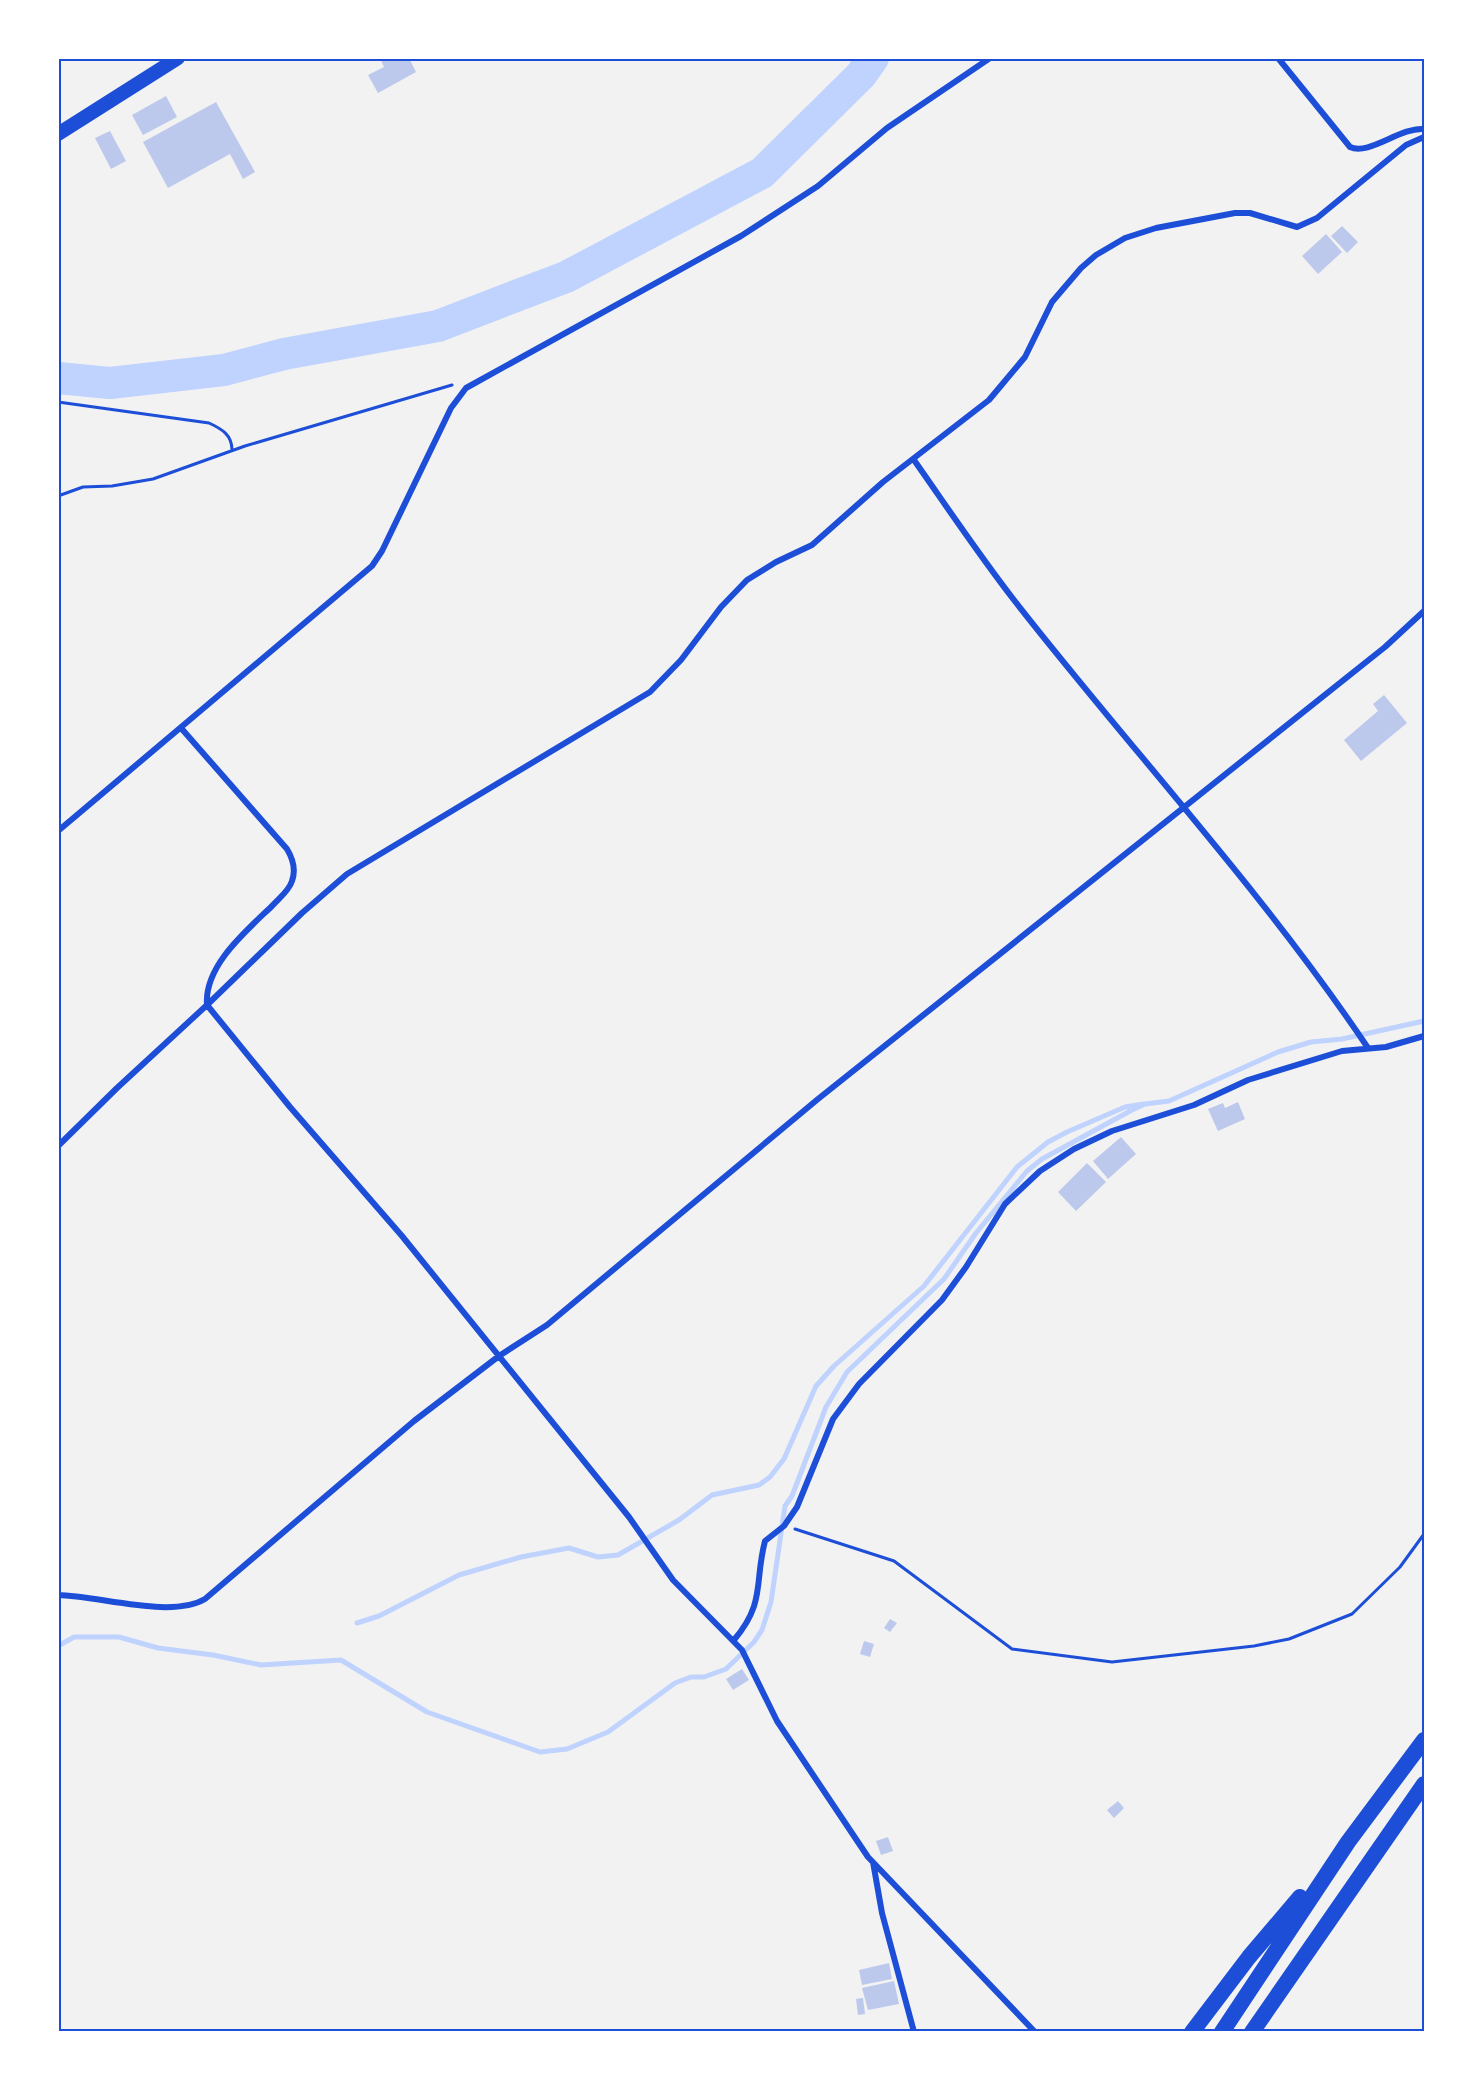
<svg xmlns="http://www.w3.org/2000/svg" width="1483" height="2090" viewBox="0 0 1483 2090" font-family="Helvetica,sans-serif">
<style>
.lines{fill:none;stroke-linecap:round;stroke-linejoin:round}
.stream{stroke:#bfd3fe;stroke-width:5}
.river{stroke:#bfd3fe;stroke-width:32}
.building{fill:#bdc9ec}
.path{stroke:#1d4ed8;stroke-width:3}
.minor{stroke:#1d4ed8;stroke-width:6}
.primary{stroke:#1d4ed8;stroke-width:14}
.motorway{stroke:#1d4ed8;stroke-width:16}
.neatline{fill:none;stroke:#1d4ed8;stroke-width:2}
</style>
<rect width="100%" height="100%" fill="#f2f2f2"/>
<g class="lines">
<path class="stream" d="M357,1623L379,1616L459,1575L521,1557L569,1548L598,1557L618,1555L679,1520L712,1495L759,1485L770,1477L784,1459L816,1386L834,1366L924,1286L1017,1167L1048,1142L1067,1132L1125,1107L1144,1104
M58,1646L74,1637H119L158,1648L213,1655L261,1665L341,1660L427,1712L540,1752L567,1749L608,1732L675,1683L691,1677H704L726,1669L754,1642L762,1630L771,1602L785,1506L792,1496L826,1407L847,1372L944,1279L976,1233L1027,1171L1042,1159L1132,1110L1145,1104L1169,1101L1278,1052L1311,1042L1342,1039L1424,1021"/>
<path class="river" d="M58,378L110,383L224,370L284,354L438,326L521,294L566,277L762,173L861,75L873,58"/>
</g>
<path class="building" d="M380,58H409L416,72L378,93L368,75L384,67Z
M166,96L177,117L143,135L132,115Z
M216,102L255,172L243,179L230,154L168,188L143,142Z
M110,131L126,161L111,169L95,138Z
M1342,226L1358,242L1347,253L1331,236Z
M1326,234L1342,252L1318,274L1302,256Z
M1384,695L1407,723L1361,761L1344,740L1378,711L1373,704Z
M1238,1102L1245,1119L1218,1131L1208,1109L1223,1103L1225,1108Z
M1121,1137L1136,1154L1108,1179L1093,1161Z
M1087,1163L1106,1182L1076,1211L1058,1192Z
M890,1619L897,1623L890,1632L884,1628Z
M864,1641L874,1644L870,1657L860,1654Z
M742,1669L749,1680L733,1690L726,1679Z
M1118,1801L1124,1808L1114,1818L1107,1810Z
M888,1837L893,1851L881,1855L876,1841Z
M889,1963L892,1979L862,1985L859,1970Z
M894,1981L899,2004L868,2010L862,1988Z
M863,1998L865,2014L858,2015L856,1999Z"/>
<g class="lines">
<path class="path" d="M58,402L209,423C222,429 232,435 232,450
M58,496L83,487L112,486L153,479L245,446L452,385
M795,1529L894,1561L1012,1649L1112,1662L1254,1646L1289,1639L1352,1614L1400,1567L1424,1534"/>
<path class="minor" d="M1278,58L1350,147C1369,156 1400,127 1424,129
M914,460C947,507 979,555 1014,600C1131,750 1262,890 1368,1048
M181,728L287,849C293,859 296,870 292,881C289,891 279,898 272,906C246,931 204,966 207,1005L290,1107L402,1236L629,1517L673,1580L742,1650L777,1721L868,1857L1035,2032
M58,831L372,566L382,551L451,408L466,388L741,236L818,186L887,128L990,58
M58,1146L117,1088L207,1005L302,913L347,874L650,692L681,660L721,607L747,580L776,562L812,545L883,482L989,400L1025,357L1052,302L1081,268L1096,255L1125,238L1156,228L1235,213H1250L1297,227L1317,218L1406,145L1424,137
M58,1595C100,1596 171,1619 205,1599L414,1421L499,1356L547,1325L818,1099L1385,647L1424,611
M734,1640C766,1602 754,1583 765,1541L784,1526L797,1507L833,1419L859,1384L942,1300L966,1267L1005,1204L1040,1171L1074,1149L1112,1131L1194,1105L1248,1080L1342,1051L1386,1047L1424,1036
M873,1862L882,1913L914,2032"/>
<path class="primary" d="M58,134L178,58"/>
<path class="motorway" d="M1192,2032L1249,1957L1300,1897
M1222,2032L1348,1842L1424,1740
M1252,2032L1424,1784"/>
</g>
<rect width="1483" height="2090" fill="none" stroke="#ffffff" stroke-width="120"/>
<rect x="60" y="60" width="1363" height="1970" class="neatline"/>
</svg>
